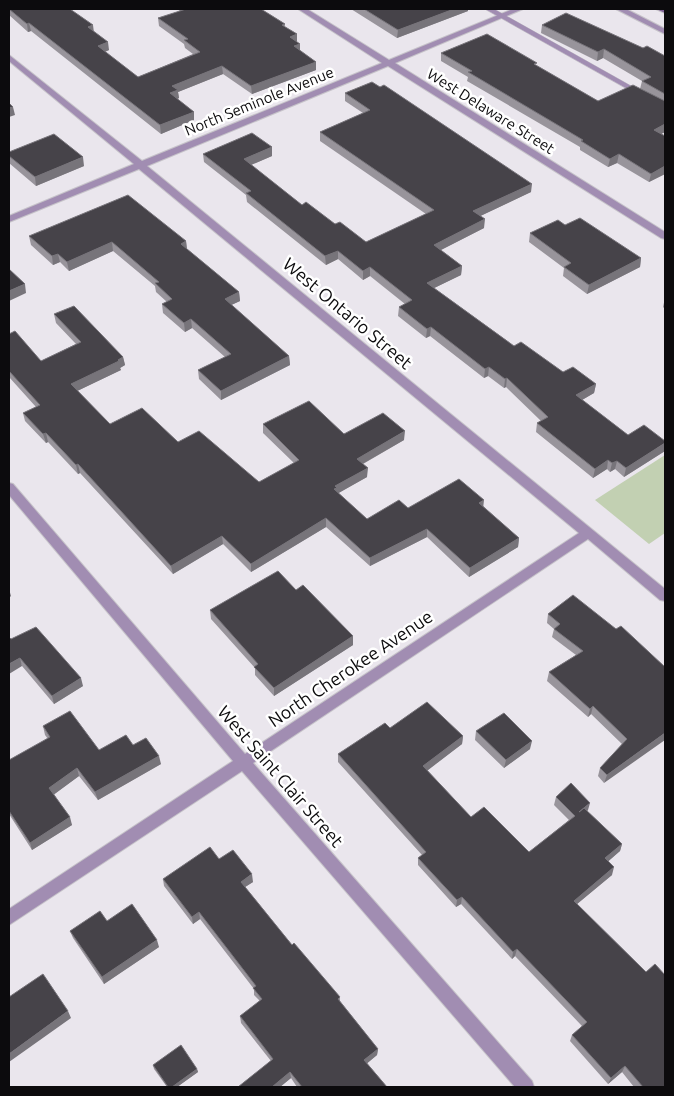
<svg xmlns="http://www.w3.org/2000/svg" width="674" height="1096" viewBox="0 0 674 1096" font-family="Ubuntu,sans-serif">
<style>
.green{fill:#c2d0b2}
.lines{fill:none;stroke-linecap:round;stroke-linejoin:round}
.lane-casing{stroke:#c6c3c9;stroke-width:1}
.street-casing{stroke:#c6c3c9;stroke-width:2}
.secondary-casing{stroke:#c6c3c9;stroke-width:2}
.lane{fill:#a18db2;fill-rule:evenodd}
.street{fill:#a18db2;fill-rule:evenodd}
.secondary{fill:#7f6196;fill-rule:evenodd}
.wall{fill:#98949b}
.shaded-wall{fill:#77747a}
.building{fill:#464349;stroke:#77747a}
.labels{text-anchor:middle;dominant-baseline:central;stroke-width:5;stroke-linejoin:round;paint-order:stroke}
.far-street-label{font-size:15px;fill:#0c0b0d;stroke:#fff}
.street-label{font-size:18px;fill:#0c0b0d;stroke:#fff}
</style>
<rect width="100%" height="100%" fill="#eae6ed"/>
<path class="green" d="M665,455V533L649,544L595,500Z"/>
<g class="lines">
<defs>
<path id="lane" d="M485,9H494L665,105V110Z"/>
<path id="street" d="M298,9H307L389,60L513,9H523L395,63L665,232V239L661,238L388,66L147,166L665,589V601L660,600L588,539L253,763L532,1081L534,1087H515L242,771L9,925V909L233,761L9,495V483L13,484L245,754L579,533L139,169L9,222V216L134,164L9,61V55L142,161L382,63Z
M616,9H626L665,29V34Z"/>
<path id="secondary" d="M656,9H665V13Z"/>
</defs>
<use href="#lane" class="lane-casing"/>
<use href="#street" class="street-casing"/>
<use href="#secondary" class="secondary-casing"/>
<use href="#lane" class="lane"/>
<use href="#street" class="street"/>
<use href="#secondary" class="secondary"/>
</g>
<path class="wall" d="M9,9L94,32L109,50L105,52L138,77L193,54L185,48L184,44L159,26L158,18L180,11L177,9H261L285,24V27L297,34V42L300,51L316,62V70L252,94L223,74L178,92L179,98L177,99L194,112V120L161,134L31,31L28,32L9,15Z
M351,9H468V11L397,38Z
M542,25L643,48L665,56V132L661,134L665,136V174L649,182L617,163L608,167L580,150V147L467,81L468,77L441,61V53L537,66L598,101L640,89L642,81L603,58L597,61L541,33Z
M345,93L531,192L480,216L484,228L441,250L462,266L461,275L434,288L514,346L563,372L596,384L594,393L582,400L628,435L665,451L624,477L615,469L610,472L607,469L593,478L536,432L537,423L541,421L506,387L504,388L488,376L484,378L430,336L426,338L398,316L399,307L405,304L370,276L363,280L338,259L326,265L247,202L246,195L204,162L203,154L272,147V156L251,165L302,205L366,242L426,214L320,141V132L363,113L345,101Z
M9,152L84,166L36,186L9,163Z
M565,225L641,258L640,267L587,294L563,276L564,268L529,242L530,233Z
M29,236L186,241L187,249L239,292L240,301L231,305L289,356L290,365L221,400L199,379L198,370L225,357L192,328L185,332L163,313L162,304L167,302L156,292L155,286L113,251L69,271L60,262L53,265L31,245Z
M665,298V309L663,307Z
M54,314L123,357L125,365L120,368L121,370L77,391L110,424L178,442L259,482L294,463L263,433V424L404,440L363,464L367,477L338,493L367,519L408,508L483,506L519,538L518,547L469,577L427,537L370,566L326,527L251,572L223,544L173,574L80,473L78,474L48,442L46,443L25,421L23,413L36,407L9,377V334L41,361L76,344L56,323Z
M296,590L353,636V645L274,696L255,675V668L211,619L210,610Z
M548,614L616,629L665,667L604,783L598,776L600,768L622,744L591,714L588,717L547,681L549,672L576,655L552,637L554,629L547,623Z
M11,639L83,686L54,704L22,666Z
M43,726L99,750L133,745L161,764L98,800L79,776L54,794L72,825L32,850L9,814V760L48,739L45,735Z
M390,728L463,736L462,744L427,770L471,817L529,852L569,820L554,805L556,797L588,810L587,811L622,844L620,851L608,861L612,875L577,904L665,1087H634L622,1072L608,1084L570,1041L572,1035L582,1026L515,956L512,959L461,904L456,907L418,865V858L422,855L338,762V754Z
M476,731L530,749L504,768L475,740Z
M219,859L253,882L245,887L292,945L340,997V1001L378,1049L377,1055L367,1063L387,1087H297L291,1078L280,1087H238L271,1061L241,1023L240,1016L260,1001L254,995V989L200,919L193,924L164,886L163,879Z
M107,921L159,947L104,984L73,938L70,931Z
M153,1065L197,1069L198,1072L177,1087H167L154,1069Z"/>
<path class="shaded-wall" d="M454,9H468V11L397,38L398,30Z
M29,23L31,31L28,32L27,24Z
M93,25L94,33L88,27Z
M297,34V43L290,37Z
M108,42L109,50L99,54L98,46Z
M300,44V52L294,46Z
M604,49L603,58L597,61L598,52Z
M316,62V70L252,94L251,86Z
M222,66L223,74L178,92L179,98L171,102L170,93L172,86Z
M13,107L15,115L9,117V108Z
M194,112V120L161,134L160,125Z
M665,124V132L653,138L654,130Z
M272,147V156L244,168V159Z
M619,154L617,163L608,167L610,159Z
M83,157L84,166L36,186L35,177Z
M665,166V174L649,182L651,174Z
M532,184L531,192L472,220L473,211Z
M485,219L484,228L433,254L434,245Z
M186,241L187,250L181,244Z
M112,242L113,251L69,271L67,262Z
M338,251V259L326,265L325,256Z
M58,254L60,262L53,265L52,256Z
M641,258L640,267L587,294L589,285Z
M462,266L461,275L426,292L427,283Z
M370,267V276L363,280V271Z
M25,284L26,293L9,301V291Z
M239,292L240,301L225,308V299Z
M191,319L192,328L185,332L184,323Z
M431,327L430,336L426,338L427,329Z
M289,356L290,365L221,400V391Z
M123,357L125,365L120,368L121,370L73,393L71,384Z
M489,367L488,376L484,378L485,369Z
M507,378L506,387L504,388L505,379Z
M596,384L594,393L575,404L576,395Z
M405,431L404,440L357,467V459Z
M46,433L48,442L46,443L43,434Z
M665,443V451L624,477L626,468Z
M608,460L607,469L593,478L595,469Z
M617,461L615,469L610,472L612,463Z
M78,464L80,473L78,474L76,465Z
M368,468L367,477L337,494L334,489L335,486Z
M484,500L483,509L479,503Z
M326,518V527L251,572V564Z
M427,529V537L370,566V558Z
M222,536L223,544L173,574L171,566Z
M519,538L518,547L469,577L470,568Z
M9,589L11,596L9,598Z
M353,636V645L274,696V688Z
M20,658L22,666L9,674V664Z
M81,678L83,686L54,704L52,696Z
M593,706L591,714L588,717L590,709Z
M665,733V740L604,783L607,775Z
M463,736L462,744L423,774V766Z
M532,741L530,749L504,768L506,760Z
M159,756L161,764L98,800L95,792Z
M77,768L79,776L52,796L49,788Z
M590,803L588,810L577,820L579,812Z
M70,817L72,825L32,850L30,843Z
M622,844L620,851L603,866L605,858Z
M614,867L612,875L571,909L574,901Z
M252,874L253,882L242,889L241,882Z
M462,897L461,904L456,907L457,900Z
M199,912L200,919L193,924L192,917Z
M157,940L159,947L104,984L102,977Z
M517,949L515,956L512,959L513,952Z
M68,1011L71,1018L9,1062V1054Z
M378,1049L377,1055L364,1066V1060Z
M625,1066L622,1072L608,1084L611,1078Z
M197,1069L198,1072L177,1087H172Z
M290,1072L291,1078L280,1087H272Z"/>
<path class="building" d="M9,9H70L93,25L88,27L108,42L98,46L138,77L200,52L184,40L188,39L158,18L186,9H261L285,24L282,25L297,34L290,37L300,44L294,46L316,62L251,86L222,66L172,86L178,90L170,93L194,112L160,125L29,23L27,24Z
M364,9H454L398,30Z
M566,13L643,48L647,46L665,56V94L642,81L651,77L604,49L598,52L542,25Z
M487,34L537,63L534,64L598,101L633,85L665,101V124L654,130L665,136V166L651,174L619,154L610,159L581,141L583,140L468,72L472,71L441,53Z
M372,82L380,87L384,85L532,184L473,211L485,219L434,245L462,266L427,283L514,346L521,342L563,372L573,367L596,384L576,395L628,435L644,425L665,441V443L626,468L617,461L612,463L608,460L595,469L537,423L548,417L507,378L505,379L489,367L485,369L431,327L427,329L399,307L412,300L370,267L363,271L338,251L325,256L246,193L251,191L203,154L252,133L272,147L244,159L302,205L306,202L335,224L340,222L366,242L434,210L320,132L370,110L345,93Z
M9,103L13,107L9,108Z
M54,134L83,157L35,177L9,156V152Z
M128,195L186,241L181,244L239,292L225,299L289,356L221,391L198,370L231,354L191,319L184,323L162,304L172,299L155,283L159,282L112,242L67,262L58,254L52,256L29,236Z
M580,218L641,258L589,285L564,267L571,263L530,233L558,220L565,225Z
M9,269L25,284L9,291Z
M74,306L123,357L118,360L119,361L71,384L110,424L142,408L178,442L199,431L259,482L299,460L263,424L309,401L344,434L383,413L405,431L357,459L368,468L335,486L337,488L334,489L367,519L399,500L408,508L459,479L484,500L479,503L519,538L470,568L427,529L370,558L326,518L251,564L222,536L171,566L78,464L76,465L46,433L43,434L23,413L40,405L9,371V334L15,331L41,361L81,342L54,314Z
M278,571L296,590L303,585L353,636L274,688L254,667L258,664L210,610Z
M573,595L616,629L621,626L665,667V733L607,775L600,768L627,739L593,706L590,709L549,672L583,651L554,629L560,624L548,614Z
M36,627L81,678L52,696L20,658L9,664V637L11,639Z
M427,702L463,736L423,766L471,817L484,807L529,852L575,816L556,797L571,783L590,803L579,812L584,808L622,844L605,858L614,867L574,901L646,972L655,964L665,975V1087H643L625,1066L611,1078L572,1035L587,1022L517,949L513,952L462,897L457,900L418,858L426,852L338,754L385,723L390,728Z
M70,711L99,750L126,735L133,745L146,738L159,756L95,792L77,768L49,788L70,817L30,843L9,811V760L50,737L43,726Z
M504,713L532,741L506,760L476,731Z
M210,847L219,859L233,850L252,874L241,882L292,945L294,943L340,997L338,999L378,1049L364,1060L387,1087H302L290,1072L272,1087H238L273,1059L240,1016L262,999L253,988L256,986L199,912L192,917L163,879Z
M132,904L157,940L102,977L70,931L100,911L107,921Z
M43,974L68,1011L9,1054V997Z
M181,1045L197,1069L172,1087H168L153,1065Z"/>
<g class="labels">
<g class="far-street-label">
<text transform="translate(259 101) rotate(-22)">North Seminole Avenue</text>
<text transform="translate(491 111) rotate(32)">West Delaware Street</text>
</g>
<g class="street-label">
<text transform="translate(348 313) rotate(40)">West Ontario Street</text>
<text transform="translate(350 668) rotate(-34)">North Cherokee Avenue</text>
<text transform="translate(281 776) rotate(49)">West Saint Clair Street</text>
</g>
</g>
<rect width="674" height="1096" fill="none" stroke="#0c0b0d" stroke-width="20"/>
</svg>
